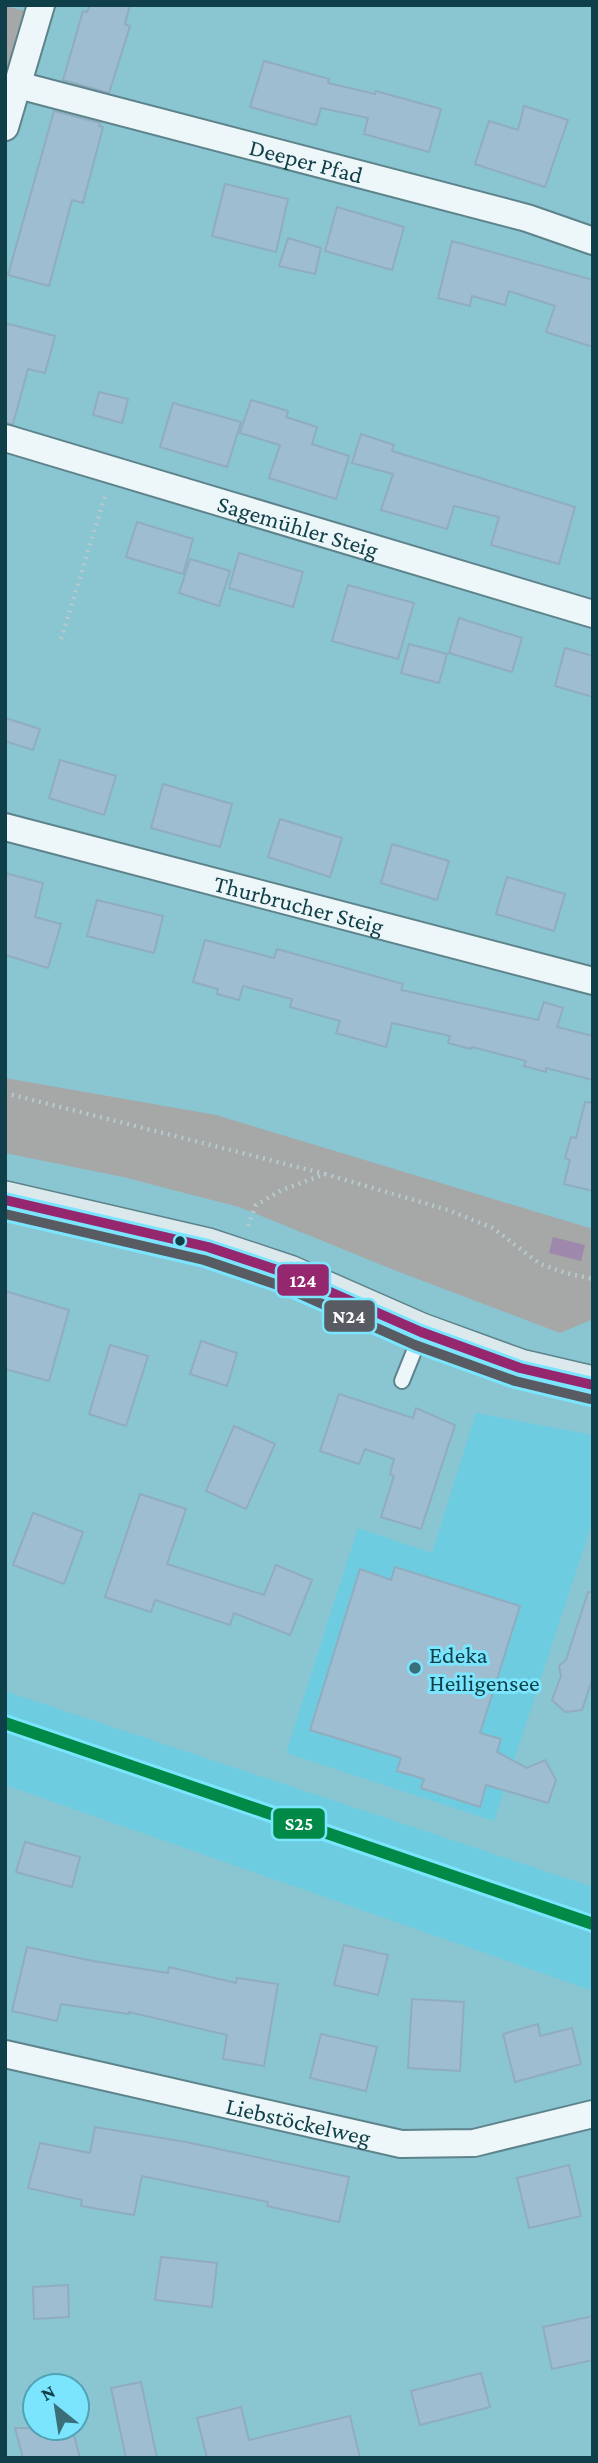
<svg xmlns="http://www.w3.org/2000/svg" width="598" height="2463" viewBox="0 0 598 2463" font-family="'Crimson Pro',serif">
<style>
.built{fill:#6ecce0}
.green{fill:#a6a7a7}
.water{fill:#9e88ac}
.building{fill:#9fbdd0;stroke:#90adc0;stroke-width:2}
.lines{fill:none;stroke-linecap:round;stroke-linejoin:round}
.lane-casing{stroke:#5d838b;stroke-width:18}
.street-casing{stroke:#5d838b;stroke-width:30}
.secondary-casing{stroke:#5d838b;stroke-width:40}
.path{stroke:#b6c9cd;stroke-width:4.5;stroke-dasharray:2 5;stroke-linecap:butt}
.lane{stroke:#edf6f8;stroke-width:14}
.street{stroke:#edf6f8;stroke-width:26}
.secondary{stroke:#dce9ec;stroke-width:37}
.bus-1-casing{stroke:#7be5fd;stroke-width:16}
.bus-2-casing{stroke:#7be5fd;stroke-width:16}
.bus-1{stroke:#95276e;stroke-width:10}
.bus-2{stroke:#595b62;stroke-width:10}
.rail-1-casing{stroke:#7be5fd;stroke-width:18}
.rail-1{stroke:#018a47;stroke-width:12}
.bus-dot{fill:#0f3f48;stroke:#7be5fd;stroke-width:2.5}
.poi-dot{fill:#3a6e78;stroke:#7be5fd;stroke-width:2.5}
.labels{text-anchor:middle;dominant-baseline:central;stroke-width:6;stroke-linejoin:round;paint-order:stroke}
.street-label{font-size:24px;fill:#0f3f48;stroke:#7be5fd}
.poi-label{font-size:24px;fill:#0f3f48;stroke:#7be5fd;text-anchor:start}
.line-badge{stroke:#7be5fd;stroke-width:2.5}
.badge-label{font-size:19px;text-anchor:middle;font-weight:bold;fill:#fff}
</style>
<rect width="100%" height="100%" fill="#8ac5d2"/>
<path class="built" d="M476,1413L593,1435V1520L494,1821L286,1753L358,1528L432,1553Z
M5,1691L593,1887V1991L5,1785Z"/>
<path class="green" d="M5,6L38,14L5,127Z
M5,1078L216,1115L593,1229V1315L591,1320L560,1333L394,1270L239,1207L123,1177L5,1153Z"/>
<path class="water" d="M553,1237L585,1245L581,1261L549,1253Z"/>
<path class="building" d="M90,5H130L125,24L130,26L109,93L63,80L83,11L87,12Z
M264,61L329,79L328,83L375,94L376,91L441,109L429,152L364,134L368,118L321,108L316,125L250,107Z
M524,106L568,120L545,187L475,164L489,121L518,130Z
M54,111L100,123L99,126L103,127L83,203L72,200L49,286L8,275Z
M225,184L288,199L276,252L212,236Z
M337,207L404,227L392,270L325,251Z
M288,238L321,248L315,274L279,266Z
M452,241L593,280V347L546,332L555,306L509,291L505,305L472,296L470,306L438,298Z
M5,323L55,336L45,373L28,369L13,424L5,423Z
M99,392L128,399L122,423L93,415Z
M251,400L288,411L286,417L317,427L312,444L349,456L336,499L269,478L280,445L240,433Z
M173,403L241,422L227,467L160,447Z
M361,434L394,445L392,451L575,507L559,564L491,545L499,517L454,506L447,529L381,510L393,474L352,463Z
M137,522L193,539L183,574L126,557Z
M239,553L303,572L293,607L229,588Z
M190,559L230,571L219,606L179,593Z
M348,585L414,603L398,659L332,641Z
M459,618L522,638L512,672L449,653Z
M409,644L447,654L439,683L401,673Z
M565,648L593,656V697L555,686Z
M5,718L40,729L33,750L5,741Z
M60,760L116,776L104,815L49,798Z
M163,784L232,804L220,847L151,828Z
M280,819L342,838L330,877L268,857Z
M392,844L449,861L437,900L381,883Z
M5,873L43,883L35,917L61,924L48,968L5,955Z
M507,877L565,894L554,931L496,914Z
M97,900L163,916L154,953L87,936Z
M205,940L274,958L277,949L403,984L401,990L538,1020L544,1002L563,1008L557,1027L593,1036V1080L546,1068V1072L524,1066L526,1061L472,1047L471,1049L448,1043L450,1036L392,1023L386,1047L336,1033L340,1021L290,1007L292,999L243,986L239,1000L217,994L218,989L193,982Z
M585,1102L593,1103V1191L564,1184L570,1160L565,1158L571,1137L576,1138Z
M5,1291L69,1310L49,1381L5,1369Z
M201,1341L237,1353L227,1386L190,1374Z
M110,1345L148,1356L126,1426L89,1414Z
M339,1394L413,1418L416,1408L455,1425L421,1529L381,1517L394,1476L390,1474L394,1459L365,1449L359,1464L320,1451Z
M234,1426L275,1444L246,1509L206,1491Z
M140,1494L186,1509L167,1564L264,1595L276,1565L312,1580L290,1635L234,1613L230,1625L155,1600L151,1612L105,1597Z
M33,1513L83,1532L64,1584L13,1565Z
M395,1567L520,1606L480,1733L501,1739L497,1752L527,1768L545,1760L556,1780L548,1803L486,1785L480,1807L421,1788L424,1779L397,1771L401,1758L310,1730L360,1569L391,1580Z
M588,1592H593V1677L582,1710L565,1712L552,1700L561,1676L559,1666L566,1660Z
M25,1842L80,1857L72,1887L16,1872Z
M344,1945L388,1955L378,1995L334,1985Z
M27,1947L93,1961L168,1973L169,1967L236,1983L237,1978L278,1984L264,2066L223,2059L227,2035L129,2012V2014L61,2004L57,2021L12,2011Z
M412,1999L464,2002L460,2071L408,2068Z
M538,2024L540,2036L572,2028L581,2064L515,2082L503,2034Z
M321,2034L377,2047L366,2091L310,2078Z
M95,2127L186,2142L349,2177L339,2222L267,2206L268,2202L142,2176L134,2215L81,2206L82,2200L28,2188L40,2143L90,2153Z
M569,2165L581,2216L529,2228L517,2178Z
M161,2257L217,2263L212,2307L155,2300Z
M68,2285L69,2317L34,2319L33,2287Z
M593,2316V2360L552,2369L543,2327Z
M481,2373L490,2407L420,2425L411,2391Z
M141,2382L157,2458H126L111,2388Z
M241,2407L249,2440L350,2416L360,2458H207L197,2418Z
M15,2428H72L80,2458H23Z"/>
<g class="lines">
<defs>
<path id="lane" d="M402,1381L421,1334"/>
<g id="street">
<path id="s1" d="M18,85L527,218L593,241"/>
<path d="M5,127L41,5"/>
<path id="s2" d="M5,438L593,614"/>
<path id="s3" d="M5,827L593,981"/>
<path id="s4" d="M5,2054L401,2144L474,2143L593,2114"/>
</g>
<path id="secondary" d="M5,1200L208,1247L289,1274L421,1332L520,1368L593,1385"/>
</defs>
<use href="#lane" class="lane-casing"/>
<use href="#street" class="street-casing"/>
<use href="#secondary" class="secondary-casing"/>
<path class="path" d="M61,639L105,496
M5,1093L325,1174
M248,1226L256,1205L282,1190L325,1174L448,1210L493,1228L540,1264L566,1273L593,1279"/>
<use href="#lane" class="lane"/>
<use href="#street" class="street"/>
<use href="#secondary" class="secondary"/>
<defs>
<path id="bus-1" d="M5,1200L208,1247L289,1274L421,1332L520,1368L593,1385"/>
<path id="bus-2" d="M5,1214L204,1260L284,1287L415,1345L515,1381L590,1399"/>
</defs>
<use href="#bus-1" class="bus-1-casing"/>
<use href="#bus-2" class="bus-2-casing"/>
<use href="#bus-1" class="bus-1"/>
<use href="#bus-2" class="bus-2"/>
<defs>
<path id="rail-1" d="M5,1723L593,1924"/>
</defs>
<use href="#rail-1" class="rail-1-casing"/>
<use href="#rail-1" class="rail-1"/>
</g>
<circle class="bus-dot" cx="180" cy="1241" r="6"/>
<circle class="poi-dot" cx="415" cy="1668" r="7"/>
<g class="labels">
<g class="street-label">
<text stroke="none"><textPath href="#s1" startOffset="298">Deeper Pfad</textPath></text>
<text stroke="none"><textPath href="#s2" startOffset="306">Sagemühler Steig</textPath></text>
<text stroke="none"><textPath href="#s3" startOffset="304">Thurbrucher Steig</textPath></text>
<text stroke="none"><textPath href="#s4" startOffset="301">Liebstöckelweg</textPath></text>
</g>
<g class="poi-label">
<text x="429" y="1654">Edeka<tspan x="429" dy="28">Heiligensee</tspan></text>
</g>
</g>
<g class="line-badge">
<rect x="276" y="1263" width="54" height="34" rx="7" fill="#95276e"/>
<rect x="323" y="1299" width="53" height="34" rx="7" fill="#595b62"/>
<rect x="272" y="1807" width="54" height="33" rx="7" fill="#018a47"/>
</g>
<g class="badge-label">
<text x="303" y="1287">124</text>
<text x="349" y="1323">N24</text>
<text x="299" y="1830">S25</text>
</g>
<rect width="598" height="2463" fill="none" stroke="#0f3f48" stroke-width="14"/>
<g transform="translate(56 2407) rotate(330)"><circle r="33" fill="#7be5fd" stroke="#50a3b5" stroke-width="2"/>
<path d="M0-5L12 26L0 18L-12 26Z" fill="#3a6e78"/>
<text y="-10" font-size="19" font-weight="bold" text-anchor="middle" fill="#0f3f48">N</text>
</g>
</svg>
